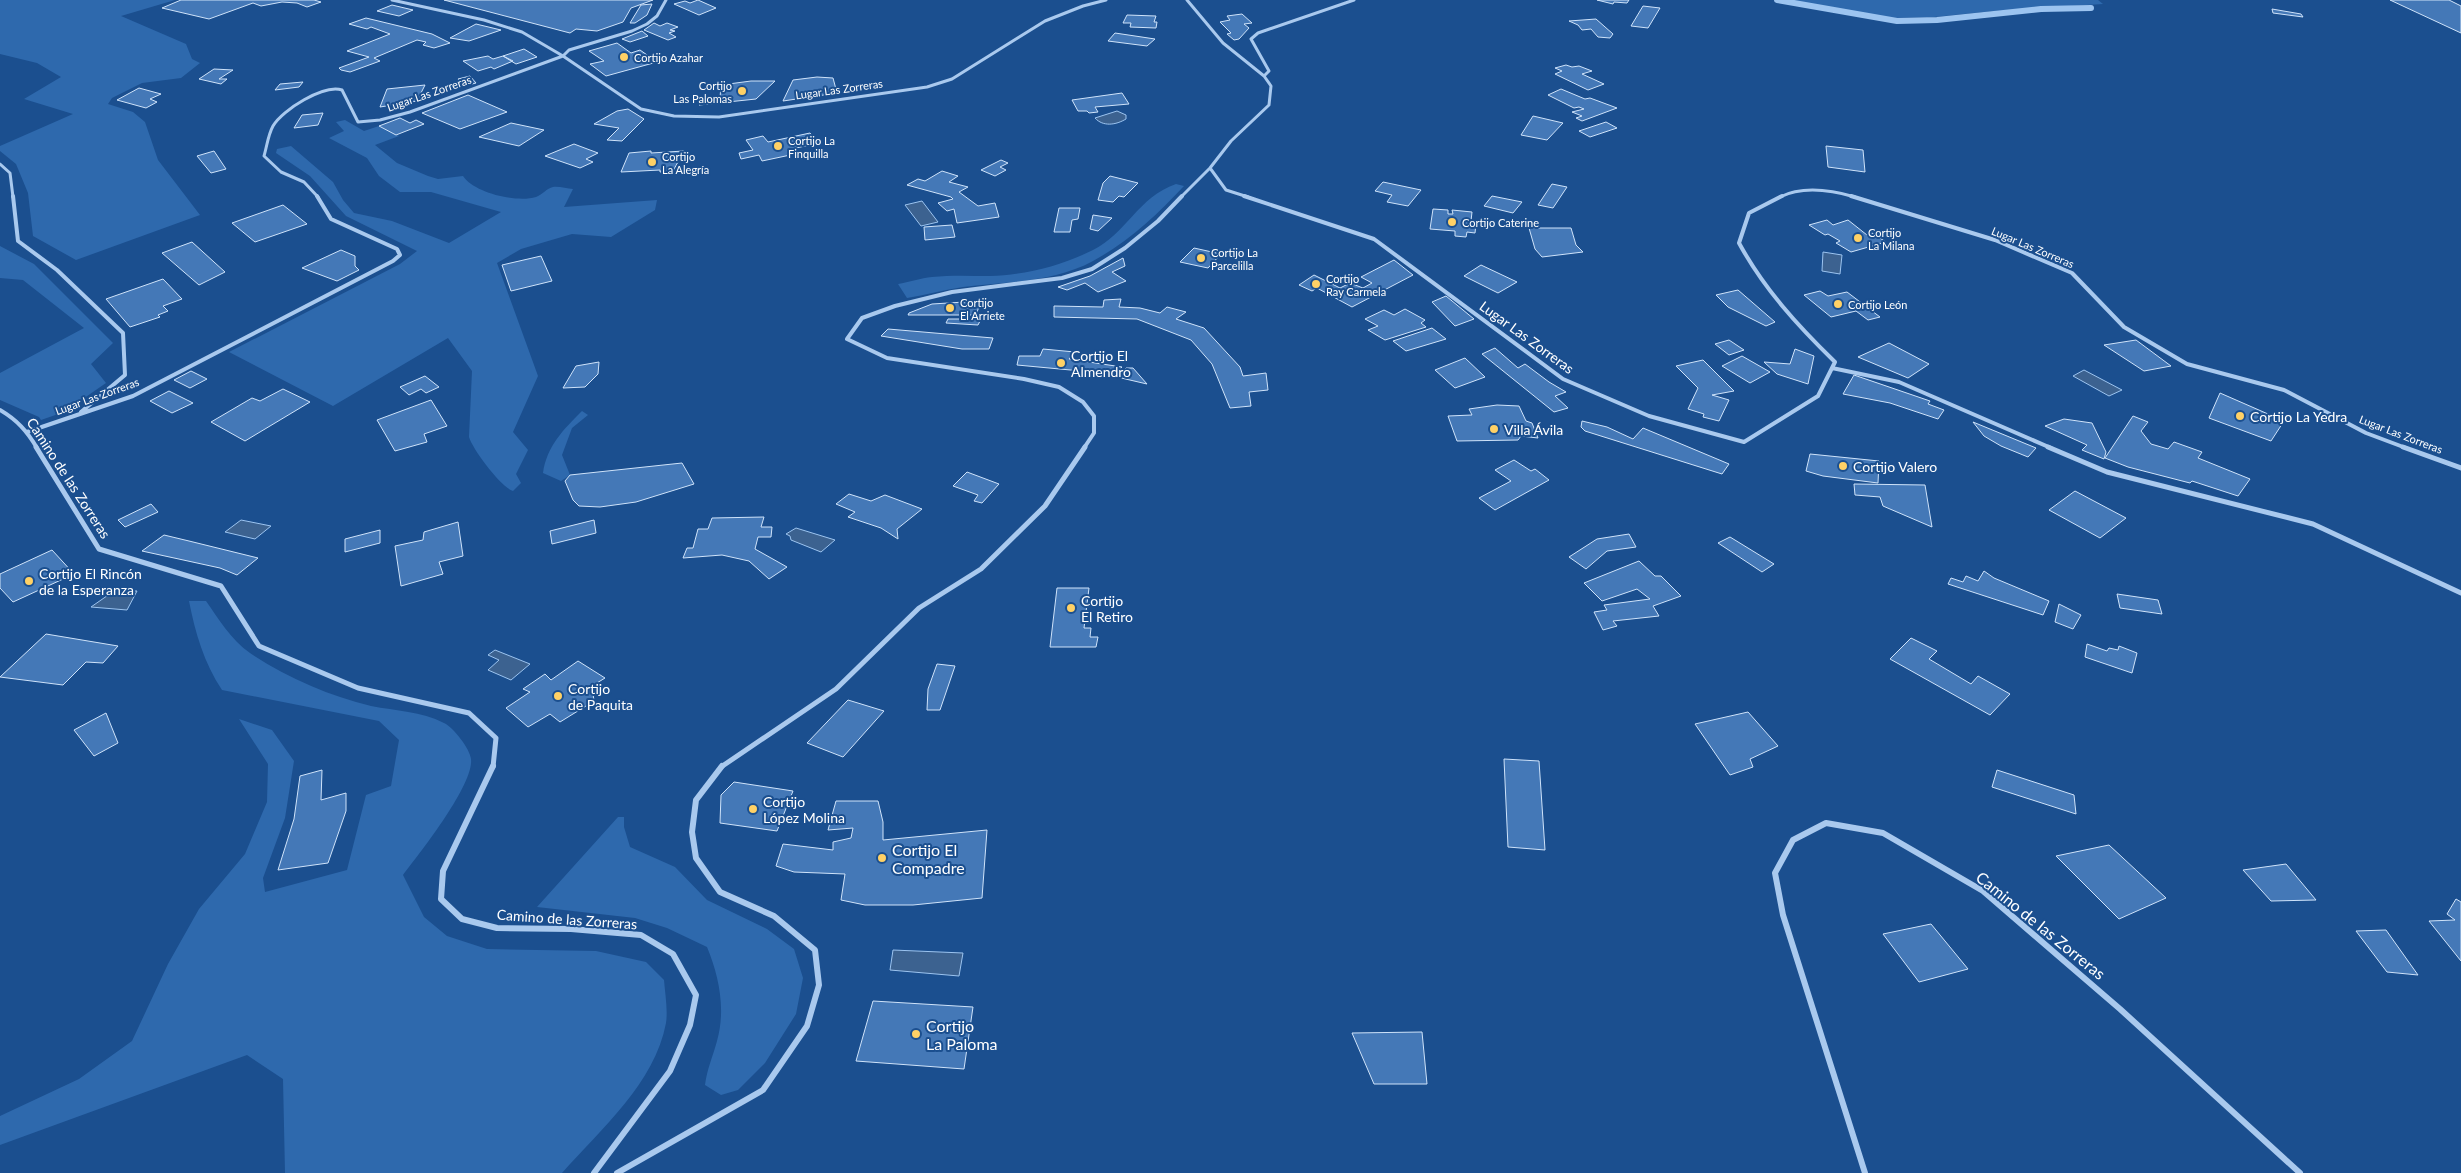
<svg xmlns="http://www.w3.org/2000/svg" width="2461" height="1173" viewBox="0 0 2461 1173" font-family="Lato,sans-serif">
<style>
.green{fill:#2e69ad}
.water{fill:#3c6290;stroke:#9cc4f0}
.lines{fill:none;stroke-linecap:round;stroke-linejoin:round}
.stream{stroke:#9cc4f0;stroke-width:6}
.building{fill:#4478b7;stroke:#cfe3fa}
.street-far3{stroke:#a9c9ee;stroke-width:3}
.street-far2{stroke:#a9c9ee;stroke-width:4}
.street-far1{stroke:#a9c9ee;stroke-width:5}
.street{stroke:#a9c9ee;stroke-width:6}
.poi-dot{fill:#ffd166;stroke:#1b4f8f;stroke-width:2}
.labels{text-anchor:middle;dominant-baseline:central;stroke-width:4;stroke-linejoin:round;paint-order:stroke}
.far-poi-label{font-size:11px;fill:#fff;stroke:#1b4f8f;text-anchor:start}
.far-street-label{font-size:11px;fill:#fff;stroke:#1b4f8f}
.street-label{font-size:14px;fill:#fff;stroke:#1b4f8f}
.poi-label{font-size:14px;fill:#fff;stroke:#1b4f8f;text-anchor:start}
.near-poi-label{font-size:16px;fill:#fff;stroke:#1b4f8f;text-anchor:start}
.near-street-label{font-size:16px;fill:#fff;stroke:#1b4f8f}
</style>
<rect width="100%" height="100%" fill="#1b4f8f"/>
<path class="green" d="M0,0H175L121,16L186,44L192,59L200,63L181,78L142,83L112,98L108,104L133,112L145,122L158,160L200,215L76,260L33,236L28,193L16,164L0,151V146L73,114L24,99L61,77L37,63L0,54Z
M1787,0H2098L2103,4L1994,11L1934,17L1894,18Z
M345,120L364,131L379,126L399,136L375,145L397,163L428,176L438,179L463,176C474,193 517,203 536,197C542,195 547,188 553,187C559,186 567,189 573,189L564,207L657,200L655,210L611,237L572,234L521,249L497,263L538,376L513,432L528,450L516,474L521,483L513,491C501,487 473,450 469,437L472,371L448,338L333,406L229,352L400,264L417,251L346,216L310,176L276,153L277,149L291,146L333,182L343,200L354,213L392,221L449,243L501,212L431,192H400L379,176L367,158L329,138L344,131L336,122Z
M1176,184L1184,186C1157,215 1128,242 1093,261C1055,282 1005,282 963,287C944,290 925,295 907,298L898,284C909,282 921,278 932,277C951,275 971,276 990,276C1025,275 1061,266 1093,250C1126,234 1138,197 1176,184Z
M0,246L34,264L113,343L91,364L106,383L64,412L41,420L39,417L0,400V373L84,328L23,280L0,278Z
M582,411L588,415L572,428L562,455L570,475L561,481L543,473C547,446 563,430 582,411Z
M189,601H206C218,618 231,640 250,653C285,677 330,696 371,706C396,711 421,711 444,723C454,728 470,749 471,759C474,785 419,854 403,875L424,917L447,936L487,949L596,951L646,962L664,980C665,993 668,1010 666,1023C655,1083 601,1129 562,1173H285L283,1079L247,1055L0,1145V1116L79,1079L132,1041L168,964L199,909L245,854L267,802L268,764L239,719L272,730L294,761L285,818L263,878L265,892L347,870L366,795L391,786L399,740L379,721L222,690C204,663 195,632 189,601Z
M618,817H624V827L630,847L675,867L707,900L767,929L794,949L803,978L796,1014L765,1063L738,1090L721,1095L705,1085C707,1069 713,1056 717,1041C726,1009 719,976 707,947L667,928L635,918L537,907Z"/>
<path class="water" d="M1117,111L1126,115V119C1116,125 1103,127 1095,118Z
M922,201L938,222L921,226L905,205Z
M1823,252L1842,255L1840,274L1822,271Z
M2084,370L2122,390L2109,396L2073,376Z
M241,520L271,526L255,539L225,532Z
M796,528L835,540L821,552L791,540L790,536L786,534Z
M114,591H137L127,610L91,607Z
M495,650L530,664L511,680L488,670L499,660L488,655Z
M893,950L963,953L959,976L890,970Z"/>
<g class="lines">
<path class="stream" d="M1777,0L1897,21L1937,20L2041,9L2091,8"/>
</g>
<path class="building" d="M181,0H314L321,2L307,7L297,3L282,2L261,6L253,3L209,19L162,8Z
M444,0H653L631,8L623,22L597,31L576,29L570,33Z
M698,0L716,8L699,15L674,4L685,1L690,3Z
M1597,0H1629L1627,3L1614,2L1613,4Z
M2390,0H2449L2461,6V33Z
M652,4L647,15L635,23H630L641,5Z
M392,5L413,10L399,16L377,11Z
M1643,6L1660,8L1648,28L1631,26Z
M2272,9L2301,14L2303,17L2273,13Z
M1242,14L1252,23L1244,24L1249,28L1239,39L1234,40L1227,34L1231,33L1220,22L1230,20L1227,16Z
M1127,15L1156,16L1154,22H1157L1156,28L1130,27L1131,23H1123Z
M366,18L432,34L450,43L434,48L423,45L426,42L417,40L374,58L380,61L350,72L341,70L339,68L369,57L347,51L390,34L371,27L367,29L349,24Z
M1596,19L1613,34L1610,38L1598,37L1591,29L1582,30L1578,25L1569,21Z
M654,23L660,26L667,23L678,27L670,30L675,31L669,33L676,37L668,40L644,30Z
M476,24L501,30L469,41L450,38Z
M642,31L648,36L630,42L622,39Z
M1115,33L1155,39L1147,46L1108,41Z
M617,43L631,53L640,50L657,62L606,76L590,64L604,61L589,51Z
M524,49L537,57L516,64L503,56Z
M488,56L493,59L503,56L513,61L494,69L491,67L478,71L463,61Z
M1566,65L1572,67L1579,66L1592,71L1582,74L1604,84L1588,90L1555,74L1562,71L1555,68Z
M214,69L233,70L219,79H227L221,84L199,79Z
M470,76L476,83L464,86L458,79Z
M817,77L833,78L837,93L783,101L793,80Z
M751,81H775L756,99L699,105L707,99L720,98L721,85Z
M303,82L299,87L275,90L280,84Z
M425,85L417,101L380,107L387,89Z
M139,88L161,94L150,99L157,102L146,108L117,100Z
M1561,89L1585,99L1590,98L1617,108L1582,121L1576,118L1582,116L1572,112L1584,109L1579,107L1574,108L1548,95Z
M1122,93L1129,104L1095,107L1098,112L1089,113L1087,111H1078L1072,100Z
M468,95L507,112L460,129L422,113Z
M628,109L644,119L622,141L607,140L619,128L594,124L617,111Z
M323,113L318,125L294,128L302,115Z
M1533,116L1563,123L1547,140L1521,135Z
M400,118L410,123L416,120L424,124L396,135L379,126Z
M1606,122L1617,128L1590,137L1579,131Z
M511,123L544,130L519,146L479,137Z
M810,133L818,143L792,149L795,154L762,161L759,155L741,159L739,153L753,150L746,140L763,136L768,142Z
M574,144L598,153L586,159L593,162L580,168L545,156Z
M1826,146L1863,150L1865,172L1828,167Z
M214,151L226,169L211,173L197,156Z
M651,151V153L684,151L673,171L660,172V170L621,172L629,153Z
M1001,160L1008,163L1000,167L1006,170L995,176L981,170Z
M942,171L958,176L949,182L968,187L959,192L978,206L995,203L999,217L957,223L954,209L947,211L938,203L953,199L951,197L907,185L918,179L925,181Z
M1110,176L1138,183L1124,197L1119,196L1113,202L1098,200L1103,183Z
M1383,182L1421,190L1408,206L1387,202L1392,195L1375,191Z
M1552,184L1567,187L1553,208L1538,205Z
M1492,196L1522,202L1513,213L1484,206Z
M283,205L307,224L255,242L232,223Z
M1059,208H1080L1078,219L1072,220L1070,232H1054Z
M1433,209L1448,210V214H1453L1452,210L1472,212L1471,221L1476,224L1475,233L1467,232L1466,237L1455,236V231L1430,229Z
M1093,215L1112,218L1098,231L1090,229Z
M1827,220L1833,225L1848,220L1867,235L1872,233L1886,242L1851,252L1836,243L1840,241L1828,234L1825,235L1809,225Z
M952,225L955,237L925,240L924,227Z
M1529,228H1571L1576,245L1583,252L1542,257L1535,249Z
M192,242L225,272L199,285L162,253Z
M1194,248L1221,254L1208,268L1180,262Z
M341,250L355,256V266L359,270L337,281L302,268Z
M541,256L552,281L511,291L502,265Z
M1123,258L1125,266L1112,272L1126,281L1098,292L1085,283L1067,290L1058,287L1090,276Z
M1394,260L1413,275L1352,307L1317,288L1312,291L1299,285L1314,275L1340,288L1350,283L1363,288L1372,283L1361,277Z
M1481,265L1517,282L1498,293L1464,276Z
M163,279L182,299L163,306L168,311L158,315L160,317L130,327L106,299Z
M1738,290L1775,322L1766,326L1728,307L1716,295Z
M1820,291L1828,296L1847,292L1880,317L1868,320L1856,311L1831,317L1804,295Z
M1446,296L1474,319L1455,326L1432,302Z
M1121,299L1119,307L1140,308L1160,313L1167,307L1186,312L1176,319L1204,328L1240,367L1243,376L1266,373L1268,390L1249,392L1251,406L1230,408L1212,364L1191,340L1137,319L1054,317V306L1103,307L1104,300Z
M981,301L976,315H908L909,313L932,304Z
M1405,309L1425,320L1421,323L1426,327L1385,340L1368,330L1378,326L1365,319L1384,310L1394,315Z
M948,319H981L978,325L946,323Z
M1432,328L1446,339L1406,351L1393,341Z
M888,329L993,338L989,349H962L881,336Z
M1729,340L1744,350L1729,355L1715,344Z
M2136,340L2171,366L2144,371L2104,345Z
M1889,343L1929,364L1908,378L1858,357Z
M1495,348L1518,368L1525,364L1549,382L1566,392L1555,396L1568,408L1554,412L1482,354Z
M1043,349L1075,352L1069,359L1122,367L1113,376L1092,372L1017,365L1019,356H1040Z
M1795,349L1814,356L1808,384L1777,374L1764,362L1790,364Z
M1742,356L1770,372L1750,383L1722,366Z
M1465,358L1485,377L1455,388L1435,370Z
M1703,360L1734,391L1712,395L1729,400L1719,421L1703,417L1704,414L1688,409L1698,388L1676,366Z
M599,362L598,374L585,387L563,388L576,366Z
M1126,368H1133L1147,384L1117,377Z
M191,371L207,379L190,388L174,380Z
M1854,375L1930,401L1928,404L1944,410L1938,419L1890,403L1843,394Z
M425,376L439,387L426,393L421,389L409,395L400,387Z
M283,389L310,402L245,441L211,422L252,398L260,401Z
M169,391L193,403L172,413L150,401Z
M2220,393L2284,421L2271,441L2209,418Z
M431,400L447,426L424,434L427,442L395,451L377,420Z
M1497,405L1519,406L1526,421L1532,423L1538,438L1521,436L1518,440L1457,441L1448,416L1472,415L1469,409Z
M2133,416L2148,422L2141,431L2151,444L2168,449L2174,442L2202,452L2198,458L2250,479L2238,496L2192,481L2190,483L2128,467L2105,458Z
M2064,419L2092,423L2106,452L2104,459L2082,450L2087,445L2045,426Z
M1582,421L1607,427L1633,439L1643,428L1729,464L1722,474L1585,431L1581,427Z
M1973,422L2036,448L2028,457L2001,446L1984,436Z
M1810,454L1879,461L1878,483L1823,476L1806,471Z
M1514,460L1531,471L1535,469L1549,480L1495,510L1479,498L1511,481L1495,470Z
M682,463L694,484L636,502L600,507L579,506L573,500L565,481L570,475Z
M967,472L999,484L982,503L974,501L978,495L953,486Z
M1854,484L1925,485L1932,527L1883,506L1880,497L1855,495Z
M2075,491L2126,518L2100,538L2049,510Z
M849,494L871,501L885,495L922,509L897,529L898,539L881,528L848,517L855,512L836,504Z
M151,504L158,512L125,527L118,520Z
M764,517L761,527H772L771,537H758L755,549L787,567L769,579L749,561L722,555L683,558L687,548H693L698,529H708L712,518Z
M594,520L596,533L552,544L550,531Z
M458,522L463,556L439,562L443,574L401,586L395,546L423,540L424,532Z
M380,530V543L345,552V539Z
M1629,534L1636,547L1607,551L1586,569L1569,557L1597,539Z
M164,535L189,541L258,558L237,575L220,568L142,551Z
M1730,537L1774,564L1762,572L1718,543Z
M52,550L74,574L13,602L0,588V574Z
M1639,561L1655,576H1661L1681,596L1653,606L1659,616L1613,621L1617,626L1603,630L1594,612L1607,610L1604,605L1650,599L1637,589L1602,601L1584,583Z
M1984,571L1994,578L2049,601L2043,615L1948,584L1951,578L1963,582L1966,576L1978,581Z
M1057,588H1089L1084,628H1091L1090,637H1098L1096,647H1050Z
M2117,594L2158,600L2162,614L2120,608Z
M2059,604L2081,615L2073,629L2055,622Z
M46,634L118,646L103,663L86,662L63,685L0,677Z
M1911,638L1937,651L1929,659L1971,684L1978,676L2010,694L1990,715L1890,659Z
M2087,644L2107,651L2109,648L2118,650L2119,646L2137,653L2132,673L2085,657Z
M578,661L605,678L592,686L594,701L560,722L550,714L528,727L506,708L530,692L523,689L545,674L551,680Z
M937,664L955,666L940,710H927L928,689Z
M848,700L884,711L843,757L807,743Z
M1748,712L1778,746L1750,759L1753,767L1730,775L1695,724Z
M106,713L118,743L94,756L74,730Z
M1504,759L1539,761L1545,850L1508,847Z
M322,770L321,800L346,793V811L328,863L278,870L294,819L300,776Z
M1997,770L2074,795L2076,814L1992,787Z
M734,782L793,791L777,831L720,823L721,795Z
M836,801H878L883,822V840L987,830L982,898L913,905H865L841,900L845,874L794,872L776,866L783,844L833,850V842L851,838L853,828L828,830Z
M2109,845L2166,898L2119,919L2056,856Z
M2286,864L2316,900L2271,901L2243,870Z
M2456,899L2461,902V961L2429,921L2455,920L2447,914Z
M1931,924L1968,969L1919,982L1883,934Z
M2386,930L2418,975L2387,972L2356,931Z
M873,1001L973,1007L964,1069L856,1061Z
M1422,1032L1427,1084H1374L1352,1033Z"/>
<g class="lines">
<path class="street-far3" d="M392,0L484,20L522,32L563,56L641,109L674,116L719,117L927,87L952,79L1045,21L1083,6L1106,0
M1264,76L1269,71L1251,39L1258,33L1354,0
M0,164L10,173L13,197
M1210,168L1226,190L1248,197
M318,197L304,182L281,172L264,156C267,146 268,135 273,126C282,110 324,84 342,90L358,122L380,120L410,112L563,56L569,50L632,31L647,24L657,16L666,0
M1181,197L1210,168L1231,141L1269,105L1271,86L1264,76L1223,43L1187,0
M1780,197C1802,186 1831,190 1855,197"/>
<path class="street-far2" d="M13,196L18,241L57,270L123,333L125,375L81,412
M1244,196L1374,239L1563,379L1649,416L1744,442L1818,396L1835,362C1798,326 1764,289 1739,243L1749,213L1782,196
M1851,196L1995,240L2072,273L2124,327L2187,364L2284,390L2366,433L2406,448
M1832,368L1899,382L2051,448
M0,410C17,420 27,431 37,448
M27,432L133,396L393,261L400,255L397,249L331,219L317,196
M1084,448L1094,433V416L1083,402L1059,387L1024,379L887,358L847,339L862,318L895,306L952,292L1062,278L1092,269L1125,248L1158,221L1182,196"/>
<path class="street-far1" d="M36,447L99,549L221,586L259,646L358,688L469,713L496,738L493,767
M2048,447L2107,472L2313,524L2461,593
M2403,447L2461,468
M721,767L836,689L919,608L981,569L1045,506L1085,447"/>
<path class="street" d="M493,766L443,871L441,899L462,919L497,928L571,929L641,935L673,954L696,995L690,1025L670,1071L594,1173
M617,1173L763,1090L807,1026L819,985L815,950L774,916L720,892L696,858L692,832L696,800L722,766
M1865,1173L1783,915L1775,873L1793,840L1826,823L1883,833L1983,891L2120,1009L2300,1173"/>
</g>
<g class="poi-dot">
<circle cx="624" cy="57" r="5"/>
<circle cx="742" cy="91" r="5"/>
<circle cx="778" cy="146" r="5"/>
<circle cx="652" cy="162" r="5"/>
<circle cx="1452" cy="222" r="5"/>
<circle cx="1858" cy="238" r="5"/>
<circle cx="1201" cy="258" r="5"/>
<circle cx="1316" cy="284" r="5"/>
<circle cx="1838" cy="304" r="5"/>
<circle cx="950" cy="308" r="5"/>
<circle cx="1061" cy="363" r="5"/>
<circle cx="2240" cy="416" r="5"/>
<circle cx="1494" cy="429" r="5"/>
<circle cx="1843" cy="466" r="5"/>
<circle cx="29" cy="581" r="5"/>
<circle cx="1071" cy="608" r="5"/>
<circle cx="558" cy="696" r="5"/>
<circle cx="753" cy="809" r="5"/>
<circle cx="882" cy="858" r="5"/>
<circle cx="916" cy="1034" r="5"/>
</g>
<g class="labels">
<g class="far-poi-label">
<text x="634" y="57">Cortijo Azahar</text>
<text x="732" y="85" text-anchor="end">Cortijo<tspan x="732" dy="13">Las Palomas</tspan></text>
<text x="788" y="140">Cortijo La<tspan x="788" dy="13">Finquilla</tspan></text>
<text x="662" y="156">Cortijo<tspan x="662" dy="13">La Alegría</tspan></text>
<text x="1462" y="222">Cortijo Caterine</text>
<text x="1868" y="232">Cortijo<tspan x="1868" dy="13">La Milana</tspan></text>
<text x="1211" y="252">Cortijo La<tspan x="1211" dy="13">Parcelilla</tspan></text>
<text x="1326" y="278">Cortijo<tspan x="1326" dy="13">Ray Carmela</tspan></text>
<text x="960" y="302">Cortijo<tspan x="960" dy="13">El Arriete</tspan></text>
<text x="1848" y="304">Cortijo León</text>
</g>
<g class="far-street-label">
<text transform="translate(839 89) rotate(-8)">Lugar Las Zorreras</text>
<text transform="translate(429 93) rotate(-19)">Lugar Las Zorreras</text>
<text transform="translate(2033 247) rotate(23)">Lugar Las Zorreras</text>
<text transform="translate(97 396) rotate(-20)">Lugar Las Zorreras</text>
<text transform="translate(2401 434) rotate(21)">Lugar Las Zorreras</text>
</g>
<g class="street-label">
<text transform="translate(1527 337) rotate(36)">Lugar Las Zorreras</text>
<text transform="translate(69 478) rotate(57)">Camino de las Zorreras</text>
<text transform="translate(567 919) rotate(4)">Camino de las Zorreras</text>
</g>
<g class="poi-label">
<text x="1071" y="355">Cortijo El<tspan x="1071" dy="16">Almendro</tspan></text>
<text x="2250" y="416">Cortijo La Yedra</text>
<text x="1504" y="429">Villa Ávila</text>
<text x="1853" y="466">Cortijo Valero</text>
<text x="39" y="573">Cortijo El Rincón<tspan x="39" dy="16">de la Esperanza</tspan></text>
<text x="1081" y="600">Cortijo<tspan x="1081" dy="16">El Retiro</tspan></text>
<text x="568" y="688">Cortijo<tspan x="568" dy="16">de Paquita</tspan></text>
<text x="763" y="801">Cortijo<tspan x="763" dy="16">López Molina</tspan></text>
</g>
<g class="near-poi-label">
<text x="892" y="849">Cortijo El<tspan x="892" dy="18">Compadre</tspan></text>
<text x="926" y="1025">Cortijo<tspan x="926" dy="18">La Paloma</tspan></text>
</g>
<g class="near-street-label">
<text transform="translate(2041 925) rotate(39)">Camino de las Zorreras</text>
</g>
</g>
</svg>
